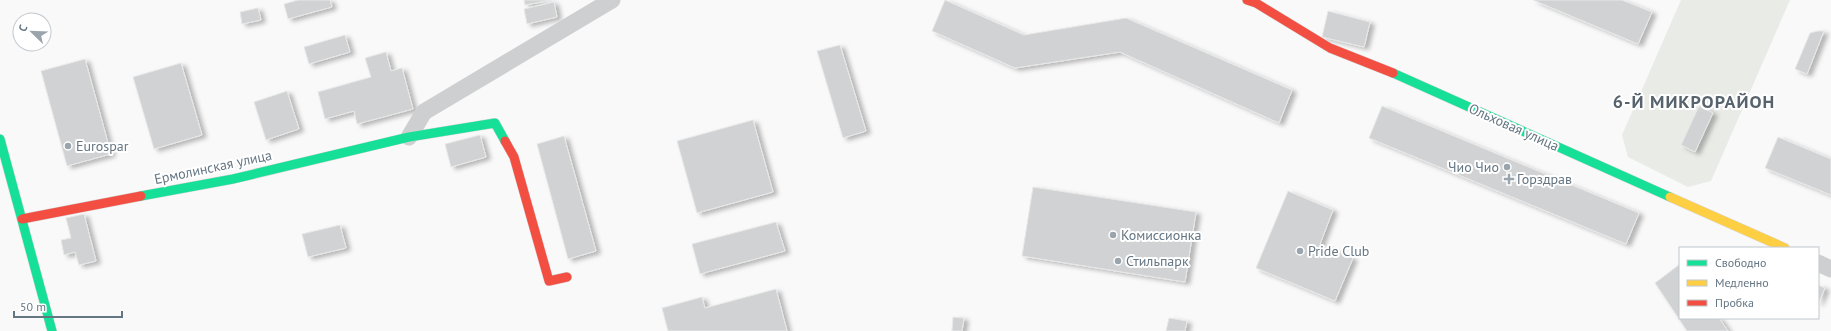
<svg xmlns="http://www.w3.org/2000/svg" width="1831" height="331" viewBox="0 0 1831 331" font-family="'PT Sans',sans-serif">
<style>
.green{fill:#e8ebe6}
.building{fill:#d0d2d3;stroke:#e8e8e8;filter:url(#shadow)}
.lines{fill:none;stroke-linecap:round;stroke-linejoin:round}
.fast-casing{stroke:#d5d6d7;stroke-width:10}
.slow-casing{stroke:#d5d6d7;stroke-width:10}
.jam-casing{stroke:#d5d6d7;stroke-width:10}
.street{stroke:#cecfd0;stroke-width:17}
.fast{stroke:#16e098;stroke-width:9}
.slow{stroke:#ffcf43;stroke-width:9}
.jam{stroke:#f24e42;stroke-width:9}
.poi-dot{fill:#99a4ac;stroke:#fff;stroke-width:1.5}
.labels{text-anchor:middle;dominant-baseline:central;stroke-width:4;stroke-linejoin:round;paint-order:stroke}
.street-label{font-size:14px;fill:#657683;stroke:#fff}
.poi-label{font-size:14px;fill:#657683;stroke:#fff;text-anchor:start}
.district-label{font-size:18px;font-weight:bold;letter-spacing:1px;fill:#57646e;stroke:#fff}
</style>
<defs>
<filter id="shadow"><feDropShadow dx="4.5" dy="2.5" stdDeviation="2" flood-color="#0004"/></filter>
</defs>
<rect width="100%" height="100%" fill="#f9f9f9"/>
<path class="green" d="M1681,0H1790L1711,181L1688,187L1628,157L1622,135Z"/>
<path class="building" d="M298,0H330L332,7L288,19L284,4Z
M524,0H551L525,5Z
M945,0L1024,35L1126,18L1292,90L1279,123L1120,52L1015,68L932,31Z
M1533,0H1622L1652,12L1638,44Z
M554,2L557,17L527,24L524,9Z
M258,8L261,20L242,24L240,12Z
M1328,11L1370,22L1364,47L1322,37Z
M1818,31H1824L1807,74L1795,69L1810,33Z
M345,35L350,52L309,64L304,47Z
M840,45L866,131L843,138L817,51Z
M386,52L391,71L402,68L413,109L357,124L354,111L325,119L318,92L371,77L365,58Z
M85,59L111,154L67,166L41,71Z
M181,63L202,135L154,149L133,77Z
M287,91L299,129L266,140L254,102Z
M1382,106L1639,213L1626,244L1369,138Z
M1699,106L1713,113L1695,152L1681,145Z
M753,120L773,192L697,213L677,141Z
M480,135L486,157L451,167L445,144Z
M564,136L596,251L568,259L537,144Z
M1778,137L1831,159V195L1765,168Z
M1033,187L1196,212L1185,282L1022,256Z
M1288,191L1333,210L1320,244L1353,258L1335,301L1256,268Z
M84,214L96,261L79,265L75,252L64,255L61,240L71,238L66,218Z
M776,222L785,251L700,274L692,244Z
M340,225L346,248L308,257L302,234Z
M1680,264V318H1719L1728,331H1687L1655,283Z
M1818,285L1825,288L1818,304Z
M776,289L787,331H668L662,308L702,297L705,308Z
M953,317L964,318L962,331H952Z
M1169,318L1187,321L1185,331H1166Z"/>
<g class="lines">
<defs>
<path id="fast" d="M1393,73L1670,197
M0,139L52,331
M141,196L233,179L409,137L495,123L505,141"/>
<path id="slow" d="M1670,197L1785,248"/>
<path id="jam" d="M1247,0L1256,3L1330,48L1393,73
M505,141L514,157L549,281L567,277
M22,219L141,196"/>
</defs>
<use href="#fast" class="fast-casing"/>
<use href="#slow" class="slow-casing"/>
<use href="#jam" class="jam-casing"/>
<path class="street" d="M409,137L424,112L612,0
M1818,263L1831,269"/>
<use href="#fast" class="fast"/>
<use href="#slow" class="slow"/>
<use href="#jam" class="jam"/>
</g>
<g class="poi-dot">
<circle cx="68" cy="146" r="4"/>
<circle cx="1507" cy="167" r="4"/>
<path d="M1507 173h4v4h4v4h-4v4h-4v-4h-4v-4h4z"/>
<circle cx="1113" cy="235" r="4"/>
<circle cx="1300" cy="251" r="4"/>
<circle cx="1118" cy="261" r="4"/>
</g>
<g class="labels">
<g class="street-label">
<text transform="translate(1514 127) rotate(24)">Ольховая улица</text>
<text transform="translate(213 167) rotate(-12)">Ермолинская улица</text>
</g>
<g class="poi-label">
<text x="76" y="146">Eurospar</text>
<text x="1499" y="167" text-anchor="end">Чио Чио</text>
<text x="1517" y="179">Горздрав</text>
<text x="1121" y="235">Комиссионка</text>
<text x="1308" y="251">Pride Club</text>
<text x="1126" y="261">Стильпарк</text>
</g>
<g class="district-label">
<text x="1694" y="101">6-Й МИКРОРАЙОН</text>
</g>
</g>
<rect x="1679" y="247" width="140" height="72" fill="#ffffff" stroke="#c1c8cd"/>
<rect x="1687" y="260" width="20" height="6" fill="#16e098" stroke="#c1c8cd"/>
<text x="1715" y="267" font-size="12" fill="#657683">Свободно</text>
<rect x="1687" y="280" width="20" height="6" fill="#ffcf43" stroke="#c1c8cd"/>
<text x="1715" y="287" font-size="12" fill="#657683">Медленно</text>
<rect x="1687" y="300" width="20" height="6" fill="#f24e42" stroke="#c1c8cd"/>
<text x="1715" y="307" font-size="12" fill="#657683">Пробка</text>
<g transform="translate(32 32) rotate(293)"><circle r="19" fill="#ffffff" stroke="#c1c8cd"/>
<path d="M0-3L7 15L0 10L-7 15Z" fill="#99a4ac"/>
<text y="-6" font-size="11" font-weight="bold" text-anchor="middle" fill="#657683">С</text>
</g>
<path d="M14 311v6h108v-6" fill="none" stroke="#657683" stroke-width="2"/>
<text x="20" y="311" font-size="12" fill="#657683" stroke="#ffffff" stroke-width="3" paint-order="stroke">50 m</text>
</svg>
